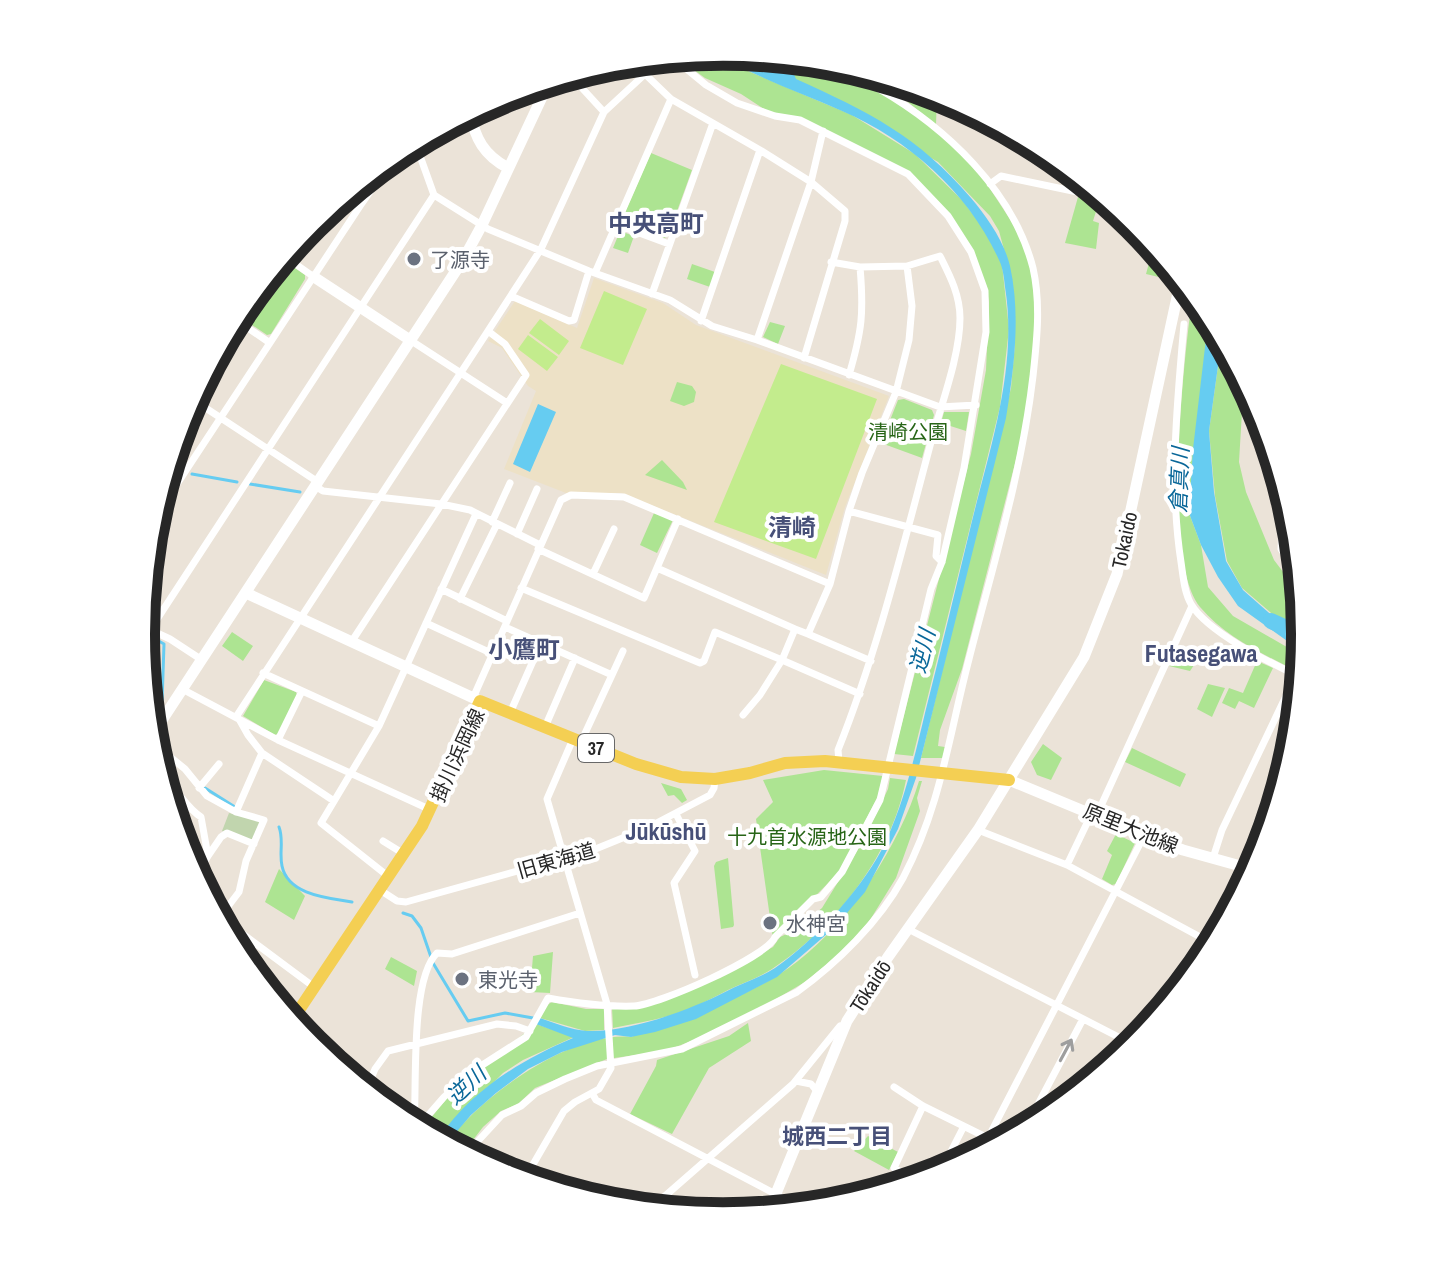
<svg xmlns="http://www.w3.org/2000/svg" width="1447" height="1269" viewBox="0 0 1447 1269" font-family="'Archivo Narrow','Noto Sans JP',sans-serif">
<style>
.education{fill:#ede1c6}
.green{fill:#ade492}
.cemetery{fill:#c1d5ae}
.pitch{fill:#c3ec8d}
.water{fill:#66ccf1}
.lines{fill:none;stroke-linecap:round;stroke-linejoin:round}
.stream{stroke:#66ccf1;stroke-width:3}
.river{stroke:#66ccf1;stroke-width:16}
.street{stroke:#fff;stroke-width:7}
.secondary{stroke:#fff;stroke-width:11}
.primary{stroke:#f4cf53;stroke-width:12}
.oneway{stroke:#9e9e9e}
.worship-dot{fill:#6b7280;stroke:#fff;stroke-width:3}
.labels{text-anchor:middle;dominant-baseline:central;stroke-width:8;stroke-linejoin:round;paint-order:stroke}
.shield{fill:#fff;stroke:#686868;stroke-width:2}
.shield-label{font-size:18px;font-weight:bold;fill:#272727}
.worship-label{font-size:20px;fill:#5b616d;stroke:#fff;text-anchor:start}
.park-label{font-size:20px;fill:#276517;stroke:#fff}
.street-label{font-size:20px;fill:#272727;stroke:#fff}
.water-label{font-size:22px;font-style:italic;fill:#096799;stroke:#fff}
.neighbourhood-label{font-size:22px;font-weight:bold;fill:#475078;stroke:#fff}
.quarter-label{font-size:24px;font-weight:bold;fill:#475078;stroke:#fff}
.rim{fill:none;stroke:#272727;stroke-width:10}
</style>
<rect width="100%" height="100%" fill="#ebe3d8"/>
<path class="education" d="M594,278L663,303L696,325L889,396L845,507L826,575L621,493H566L504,469L536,391L528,386L502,348L488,341L515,301L577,328Z
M141,638L161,646L157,706L149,719Z"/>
<path class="green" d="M717,53L736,66L852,115L915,154L963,201L984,229L1002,264L1009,329L1000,407L913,756L894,754L971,454L986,370L989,302L986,285L953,222L908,174L800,120L775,116L741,94L705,78L676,57Z
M743,54L838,63L937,94L936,125L898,94L897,89L901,85L880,88L942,134L979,172L1023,239L1038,297L1029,409L962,669L940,730L938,746L945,747L943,758H921L1011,388L1015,343L1012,279L999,231L990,216L938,162L780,71Z
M651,153L692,170L668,236L664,238L624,223L622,219Z
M1078,197L1099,202L1093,221L1099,223L1096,249L1065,243Z
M620,231L634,236L628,253L613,248Z
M282,259L305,275V279L271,334L267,335L237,315Z
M1149,263L1170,268L1167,279L1146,274Z
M692,264L715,272L710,287L687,279Z
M1193,292L1209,313L1189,513L1201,545L1208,587L1233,616L1304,657L1302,674C1266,655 1227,639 1200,607C1161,559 1184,356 1193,292Z
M770,322L785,326L778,344L763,337Z
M1222,337L1244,378L1239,462L1246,492L1274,560L1302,597L1305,642L1242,588L1227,561L1215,496L1209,431Z
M677,382L692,386L696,392L694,402L684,406L670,401Z
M904,399L932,410L934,415L922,458L881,443L898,400Z
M944,412H969L966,431L941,423Z
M662,460L683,482L687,490L645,475Z
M654,513L673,520L657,553L640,545Z
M232,632L253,646L243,661L222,646Z
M1178,646L1198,659L1190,671L1169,666Z
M1257,661L1273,668L1254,708L1239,701L1235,709L1222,703L1229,688L1243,693Z
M264,680L296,692L297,695L279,733L275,735L243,716Z
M1208,684L1225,688L1212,717L1197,709Z
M1043,744L1062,758L1051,780L1037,775L1031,762Z
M1132,748L1186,774L1180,787L1125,762Z
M824,770L883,776L878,796L840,871L773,939L756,819L773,802L763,780Z
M890,778L906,780C891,856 836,927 772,969C758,978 742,983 728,990C709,1000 692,1009 672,1015C653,1021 632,1024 613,1028L612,1008L636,1009L732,969L773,947L780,937L795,930L822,908L865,838L888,789Z
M919,781H922L917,798L920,811L896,878L870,920L842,952L805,982L759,1009L710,1034L665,1051L607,1059L535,1088L518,1104L501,1111L483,1127L463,1153L446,1144C481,1096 571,1031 631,1037C684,1016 753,997 798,961C850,921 900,844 919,781Z
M661,783L681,789L687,800L682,803L674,795L668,796Z
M1116,834L1135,843L1116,884L1112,885L1102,879L1112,855L1107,851Z
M728,858L734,925L733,927L721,929L714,866L716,862Z
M279,869L305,896L294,920L265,902Z
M553,952L550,993L530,992L533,956Z
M391,957L417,971L414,986L385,969Z
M552,1002L586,1009H604V1030L585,1031L540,1018L547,1005Z
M748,1023L751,1041L709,1068L672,1134L630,1114L656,1066L657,1060L729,1036Z
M536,1024L574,1037L523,1060L503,1073L438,1139L421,1130L453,1091Z
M868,1136L898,1152L889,1170L854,1151Z"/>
<path class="cemetery" d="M229,813L261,821L252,842L222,831Z"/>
<path class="pitch" d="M604,291L647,309L623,365L580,348Z
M540,319L569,341L559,355L529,333Z
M528,335L558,357L547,371L518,349Z
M781,364L877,399L816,559L714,522Z"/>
<path class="water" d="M717,53L743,54L780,71L790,65L796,79C869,112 918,136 971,198C987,217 1004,241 1010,266C1021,315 1014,369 1006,418L916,778L898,829L865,892L835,927L777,977L696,1019L655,1032L631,1037L615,1035L562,1052L528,1069L496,1093L471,1115L446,1144L438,1139C472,1090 519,1061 573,1038L536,1024L540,1018C555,1023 571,1030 587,1031C627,1033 690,1010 725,992C741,983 760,978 775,968C814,941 858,893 881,851C903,808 914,759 925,713C941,650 956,587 971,525C990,447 1018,367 1005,287C1004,278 1003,268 999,260C969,193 909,140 842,111C801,92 755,78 717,53Z
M1209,313L1222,337L1209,431L1214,492L1226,561L1243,590L1300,640L1305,642L1304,653L1238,606L1218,577L1201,545L1189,513L1193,449Z
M538,404L556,412L530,472L513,464Z"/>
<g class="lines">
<path class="stream" d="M169,466L179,470
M192,474L237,482
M250,484L300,492
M141,631L164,644L162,703
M205,788L235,807
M279,827C284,840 279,853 282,866C288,895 328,898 352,902
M403,913L412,916L421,928L433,963L468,1021L505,1013L533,1018"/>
<path class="river" d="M1271,621L1306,637"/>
<path class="street" d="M645,74L661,58
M570,75L604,112
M879,89L901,83
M415,142L434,195L488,229L589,271L670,300L712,326L757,340L940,407L976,405
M990,184L1001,176L1106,198
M344,196L360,206
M615,224L669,244
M284,256L314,277
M595,273L671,99
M652,294L713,123
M511,296L569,321L574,320L589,271
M235,319L270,343
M701,321L760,150
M1184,324C1177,402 1169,485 1181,562C1183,575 1184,592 1191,604C1208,633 1271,663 1302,678
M410,340L507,403
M757,340L811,182L823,131
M849,375C862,331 864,313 860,267
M192,399L318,482
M1284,484L1281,549L1300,578
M315,486L323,491L441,504L470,510L540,545
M849,511L938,535L936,556L942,562
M152,522L360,206L384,172L411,144
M492,522L510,483
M517,534L537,489
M538,549L644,598L678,519
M657,568L795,629
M593,574L614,529
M521,588L700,663L704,661L715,632L782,660L795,629L808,634L830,584L849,511L862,473L896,392L909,340L912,306L907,266L860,267L831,262
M441,589L507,621
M460,599L497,524
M426,623L493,654
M142,626L170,639L202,660
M505,627L612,675L581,742
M150,630L434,195
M808,634L871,661
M352,641L526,375L505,344L488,331L541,249L604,112L645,74L671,99L760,150L811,182L845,211V221L804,358
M263,673L379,726
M612,675L623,651
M182,689L278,740L431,810
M473,698L561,500L571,495L624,497L830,584
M510,713L541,643
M743,715L760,695L782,660L860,694
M236,717L488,331
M545,727L575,658
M278,740L302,691
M152,742L185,769L207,796L236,812L264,820L246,861L239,892L220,917
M262,753L334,801
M839,761L838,750C878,650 903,546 931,442C941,405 960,356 960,318C960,295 950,276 940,256L907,266
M161,777C178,788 184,806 201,817L208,856L196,877
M199,788L219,764
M236,812L262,753L248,735L239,719
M676,814L695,851L674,883L695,975
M978,830L1067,865L1215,945
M383,841L404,854
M208,856L221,837L227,833L254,844
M1213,858L1222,830L1296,675
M1067,865L1088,821L1100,808L1192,606
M389,877L321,823L379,726L476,514
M380,890L397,901L406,902L593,850L647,828L710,795L714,788L715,779
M216,914L314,987
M908,929L1136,1046
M231,942L236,930
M1114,1064L1126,1041
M796,1081L811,1084L817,1091
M894,1087L923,1106L1000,1144
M366,1091L375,1069L388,1051L497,1024L516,1026L530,1031
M592,1093L596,1100L804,1209
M414,1126C417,1086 410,979 437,953L452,954L580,913
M417,1128L444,1097L473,1071L526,1037L548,998C576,1003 605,1007 634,1006C658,1005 767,957 775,937L813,899L821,897L842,872L880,800L931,589L942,562L964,468L986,332L985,291L971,252L948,216L908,174L800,120L775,116L737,103L706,85L672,57
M1024,1131L1083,1019
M988,1138L1144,836
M466,1154L502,1115L521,1106L536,1093L565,1079L597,1066L682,1049L797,992C837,963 879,922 903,878C941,806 949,735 969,659C993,565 1022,472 1033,376C1037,339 1041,304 1033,268C1013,190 945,127 879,89
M939,1175L964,1126
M524,1180L564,1111L575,1102L599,1089L611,1068L607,1004L547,799L573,739
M917,1181L894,1168L923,1106
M649,1210L793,1084L840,1026"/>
<path class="secondary" d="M470,112C475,139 484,155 508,168
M314,277L410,340
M246,593L480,701
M151,737L463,260L482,225L543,95L555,80
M1009,780L1144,836L1183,850L1255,870
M768,1213L847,1021L888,957L978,830L1084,657L1117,574L1181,279"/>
<path class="primary" d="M291,1022L422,826L480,701L636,764L681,777L715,779L750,773L785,763L825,761L1009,780"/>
</g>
<defs><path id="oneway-shaft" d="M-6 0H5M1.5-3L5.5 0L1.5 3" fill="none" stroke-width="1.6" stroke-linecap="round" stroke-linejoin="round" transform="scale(2)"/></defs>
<use class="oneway" href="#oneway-shaft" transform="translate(1066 1050) rotate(-62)"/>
<g class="worship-dot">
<circle cx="414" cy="259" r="8"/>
<circle cx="770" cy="923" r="8"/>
<circle cx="462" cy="979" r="8"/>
</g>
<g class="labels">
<rect class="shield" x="578" y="734" width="36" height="28" rx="6"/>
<g class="shield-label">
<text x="596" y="748">37</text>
</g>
<g class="worship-label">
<text x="430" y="259">了源寺</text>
<text x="786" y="923">水神宮</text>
<text x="478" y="979">東光寺</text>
</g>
<g class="park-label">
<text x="908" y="431">清崎公園</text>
<text x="807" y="836">十九首水源地公園</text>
</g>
<g class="street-label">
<text transform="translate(1124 540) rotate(-78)">Tokaido</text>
<text transform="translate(457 755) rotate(-65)">掛川浜岡線</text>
<text transform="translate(1131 828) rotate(22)">原里大池線</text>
<text transform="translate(556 860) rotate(-16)">旧東海道</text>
<text transform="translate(870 986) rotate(-57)">Tōkaidō</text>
</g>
<g class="water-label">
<text transform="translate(1179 480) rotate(-88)">倉真川</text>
<text transform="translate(922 651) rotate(-76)">逆川</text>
<text transform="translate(466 1085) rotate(-43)">逆川</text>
</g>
<g class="neighbourhood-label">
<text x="837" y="1136">城西二丁目</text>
</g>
<g class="quarter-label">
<text x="656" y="223">中央高町</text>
<text x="792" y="527">清崎</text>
<text x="524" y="649">小鷹町</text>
<text x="1201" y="653">Futasegawa</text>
<text x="666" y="831">Jūkūshū</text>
</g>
</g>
<path d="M0 0H1447V1269H0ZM155 634a568 568 0 1 1 1136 0a568 568 0 1 1-1136 0Z" fill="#fff" fill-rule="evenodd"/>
<path class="rim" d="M155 634a568 568 0 1 1 1136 0a568 568 0 1 1-1136 0Z"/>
</svg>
